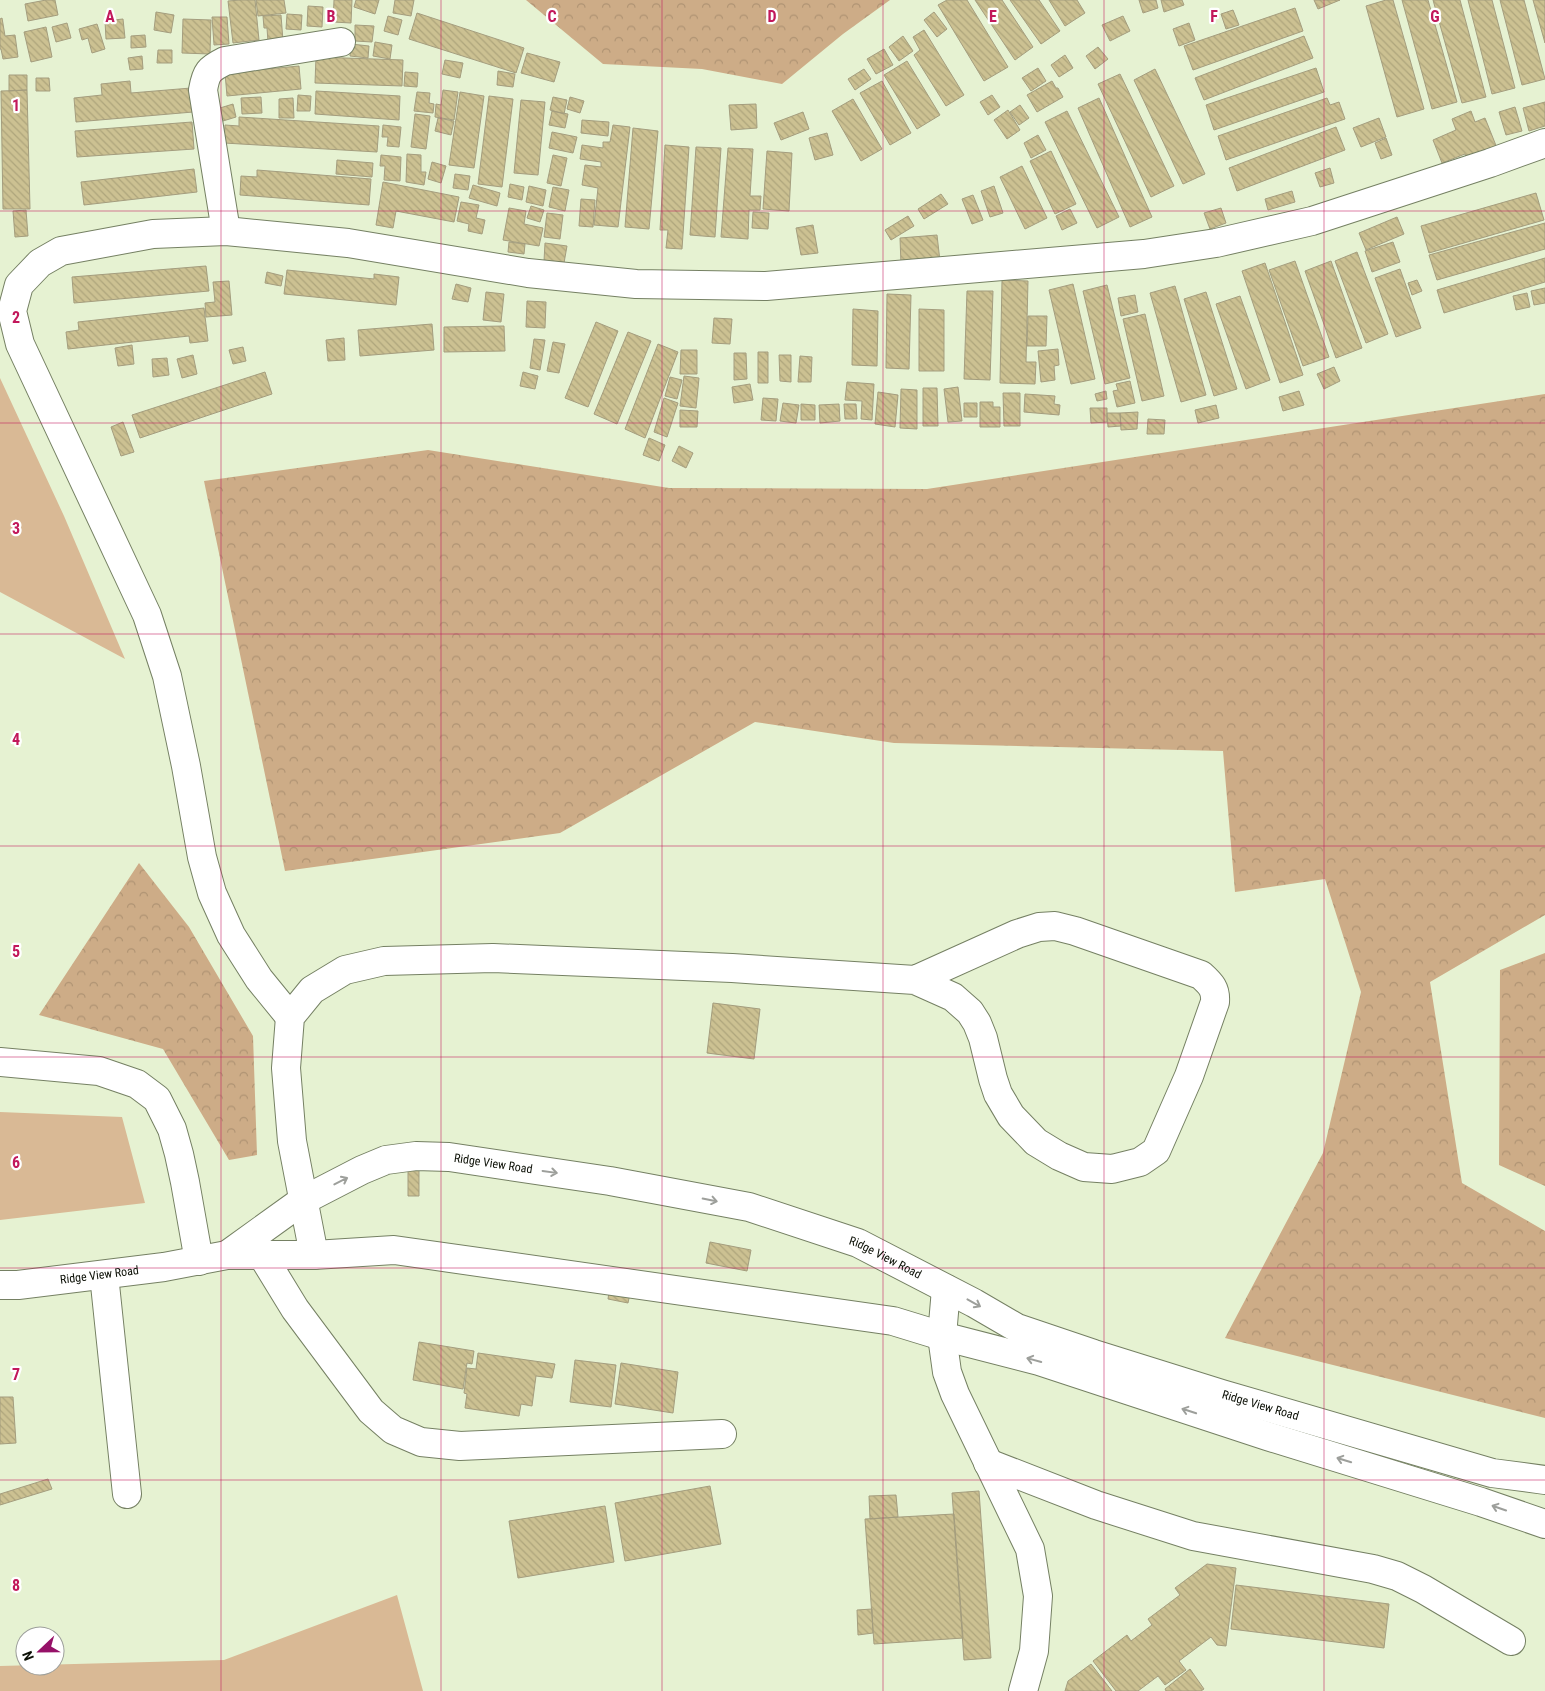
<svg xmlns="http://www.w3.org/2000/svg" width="1545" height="1691" viewBox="0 0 1545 1691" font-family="'Roboto Condensed',sans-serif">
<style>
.green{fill:#d9b995}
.forest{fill:url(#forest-crowns)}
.building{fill:url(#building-back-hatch);stroke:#a49d7e}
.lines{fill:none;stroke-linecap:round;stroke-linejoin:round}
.minor-casing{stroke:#758063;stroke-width:30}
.minor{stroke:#fff;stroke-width:28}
.oneway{stroke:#9d9f9b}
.grid{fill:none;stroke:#c2185b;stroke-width:1;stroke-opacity:0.55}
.labels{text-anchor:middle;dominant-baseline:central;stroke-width:4.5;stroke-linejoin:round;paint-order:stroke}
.street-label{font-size:12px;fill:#0b0f05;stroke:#fff}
.grid-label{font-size:16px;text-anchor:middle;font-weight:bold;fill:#c2185b;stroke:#fff;stroke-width:4.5;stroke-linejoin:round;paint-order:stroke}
</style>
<defs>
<pattern id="forest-crowns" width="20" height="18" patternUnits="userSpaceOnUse" patternTransform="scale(1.25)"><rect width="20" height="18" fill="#cdac87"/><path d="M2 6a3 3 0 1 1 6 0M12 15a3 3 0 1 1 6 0" fill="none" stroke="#af9373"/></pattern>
<pattern id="building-back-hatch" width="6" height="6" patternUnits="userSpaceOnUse" patternTransform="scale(1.25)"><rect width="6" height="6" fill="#ccc192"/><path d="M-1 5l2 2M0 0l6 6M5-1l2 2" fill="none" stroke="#aea57c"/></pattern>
</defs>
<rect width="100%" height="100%" fill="#e6f2d2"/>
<path class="green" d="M0,378L64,516L125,659L0,592Z
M0,1112L122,1117L145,1203L0,1220Z
M397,1595L423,1691H0V1666L224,1660Z"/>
<path class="forest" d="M526,0H890L843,34L782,84L702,69L603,64Z
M1545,394V915L1430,982L1462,1183L1545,1231V1418L1225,1338L1323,1153L1361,992L1325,879L1235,892L1223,751L894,743L755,722L560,833L285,871L204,481L428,450L669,488L927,489Z
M139,863L189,927L253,1036L257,1155L229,1160L163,1049L39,1015Z
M1545,953V1186L1499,1165L1500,970Z"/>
<path class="building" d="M46,0H55L58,15L28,21L25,4Z
M240,0H255L259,40L233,43L228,1Z
M256,0H284L286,13L258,16Z
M334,0H352L351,23L333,22Z
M356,0H379L375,14L354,7Z
M395,0H414L411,16L393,13Z
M947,0H967L1008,67L984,81L938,5Z
M975,0H1002L1033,47L1015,60Z
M1010,0H1039L1060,31L1041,44Z
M1049,0H1077L1085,13L1065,26Z
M1139,0H1156L1158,8L1143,13Z
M1161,0H1182L1184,5L1164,12Z
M1314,0H1340L1318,9Z
M1386,0H1393L1424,109L1397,117L1366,6Z
M1402,0H1428L1457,102L1432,109Z
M1433,0H1460L1486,97L1462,103Z
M1468,0H1492L1515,88L1492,94Z
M1500,0H1524L1545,79L1522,85Z
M1533,0H1545V43Z
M308,6L323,7L322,27L307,26Z
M1295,8L1303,31L1193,70L1184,46Z
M1233,10L1239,25L1226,29L1221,14Z
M156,12L174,15L171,33L154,30Z
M934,12L947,29L937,37L924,20Z
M417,13L524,48L516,73L409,39Z
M287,14L302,15L301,30L286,29Z
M281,15L283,41L268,42L267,28H264L263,16Z
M388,16L402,20L398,35L384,31Z
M1123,16L1130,31L1110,41L1102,25Z
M212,17H227L229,44L214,45Z
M2,18L5,36L15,35L18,57L3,59L1,49H0V19Z
M123,19L125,38L106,39L105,21Z
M183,19L211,20L210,54L182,53Z
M67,23L71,38L56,42L52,27Z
M1189,23L1195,40L1179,46L1173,29Z
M97,24L105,49L92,53L88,38L82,40L79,29Z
M355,25L374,26L372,42L355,41Z
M46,27L52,57L31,62L24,32Z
M924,30L964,95L946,106L914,55L920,50L913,37Z
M145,35L146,47L131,48V36Z
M903,36L913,51L899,61L889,47Z
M1304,36L1313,58L1204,100L1195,78Z
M375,42L392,45L390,59L373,56Z
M351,44L369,46L368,58L350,56Z
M1098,47L1108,59L1095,69L1086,56Z
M884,49L893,65L876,74L867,59Z
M158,50H172V63H157Z
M527,53L560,62L554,82L521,73Z
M1065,55L1073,68L1059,77L1051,65Z
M142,56L143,69L130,70L128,58Z
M316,57L403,60L402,86L315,83Z
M445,60L463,63L460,78L442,74Z
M907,61L940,115L917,129L884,75Z
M299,66L301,89L227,96L225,73Z
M1038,68L1046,81L1031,91L1022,78Z
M1316,68L1324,92L1214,130L1206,105Z
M864,69L871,79L855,90L848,79Z
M1155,69L1205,174L1183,184L1134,80Z
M498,71L515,74L513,87L497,85Z
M405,72L418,73L417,87L404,86Z
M1120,74L1174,186L1151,197L1098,84Z
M9,75H27V90L9,91Z
M36,78H49L50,91H36Z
M130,81L131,93L191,88L193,112L76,122L74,98L102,95L101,84Z
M882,81L911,133L890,145L860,93Z
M1052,81L1056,88H1058L1063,97L1037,112L1027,95Z
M27,90L30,209H3L1,91Z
M443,90L458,92L454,120L435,117L436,104L441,105Z
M316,91L400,96L399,120L315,114Z
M417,92L430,93L429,103L434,104L433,113L414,111Z
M460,92L484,96L474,168L449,165Z
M298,95L311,96L310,111H297Z
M992,95L1000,107L988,115L980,102Z
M489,96L513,99L502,187L478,184Z
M261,97L262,113L242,114L241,98Z
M553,97L567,100L564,114L550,110Z
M570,97L584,101L580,113L567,109Z
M293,98L294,118H279V99Z
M1099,98L1152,217L1130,227L1078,108Z
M1327,98L1330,105L1339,102L1345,119L1226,160L1218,136Z
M853,99L882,149L861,161L832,111Z
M521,100L545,102L538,175L514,173Z
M1545,102V126L1529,131L1523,108Z
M233,104L236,117L223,121L220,108Z
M756,104L757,128L731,130L729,105Z
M1020,105L1029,118L1019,125L1010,112Z
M1515,107L1522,131L1506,135L1499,112Z
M1008,110L1020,130L1007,139L994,120Z
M552,111L568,114L565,128L549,125Z
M1067,111L1119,217L1097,228L1045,122Z
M1471,111L1475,122L1485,118L1497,148L1468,161L1465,154L1442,163L1433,140L1456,130L1452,119Z
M803,112L809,129L781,140L774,123Z
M415,114L430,116L426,149L411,147Z
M239,117L379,126L377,152L224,143L225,125L239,126Z
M438,118L454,121L451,135L435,131Z
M1379,118L1386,137L1361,147L1353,128Z
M582,120L609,122L608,136L581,133Z
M192,122L194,149L77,157L75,131Z
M383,125L401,127L399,147L387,146L388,137H382Z
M613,125L630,127L618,227L594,225L598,188L582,185L585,165L601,167V162L580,159L582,145L603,148V142H610Z
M1336,127L1345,150L1237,191L1229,168Z
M633,128L658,131L649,229L625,227Z
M552,132L577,137L573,153L549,148Z
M827,133L833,155L815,160L809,138Z
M1038,135L1046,150L1031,158L1024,143Z
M1386,138L1392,155L1381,159L1375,143Z
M665,145L689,147L682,249L666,248L668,230H660Z
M696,147L721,148L715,237L690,235Z
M728,148L753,149L750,196H761L760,210H749L748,239L721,237Z
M767,151L792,153L789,211L763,209Z
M1051,151L1076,204L1055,214L1030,161Z
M407,154L421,155V172H426L424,185L406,182Z
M381,155L401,157L400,181L384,180L385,166H380Z
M553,155L567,158L561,186L547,183Z
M337,160L373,163L372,177L336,174Z
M432,162L446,166L441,183L428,179Z
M1022,166L1047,218L1025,229L1000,177Z
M1330,168L1334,183L1320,187L1315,173Z
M194,169L197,192L84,205L81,182Z
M257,170L371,179L369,205L240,195L241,176L257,177Z
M455,174L470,176L468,190L453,188Z
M383,182L459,197L454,222L396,211L393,228L376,225Z
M510,184L524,187L522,200L508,197Z
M473,185L500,193L497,206L469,198Z
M529,186L546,190L543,206L526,202Z
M994,186L1003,213L990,217L981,191Z
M553,187L569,190L565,211L549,207Z
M1292,191L1295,202L1268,210L1265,199Z
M1536,193L1544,220L1429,253L1421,226Z
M941,194L948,204L924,219L918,209Z
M973,195L983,220L972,224L962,199Z
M581,199L595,200L593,227L579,226Z
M461,202L479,205L476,218L485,220L482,234L468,231L469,224L457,221Z
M531,206L544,210L540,222L527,218Z
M509,208L526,211L524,224L543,228L539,246L503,240Z
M1221,208L1226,223L1210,229L1204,213Z
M1070,209L1077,223L1062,230L1056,216Z
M26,210L28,236L15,237L13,211Z
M753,212L769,213L768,229L752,228Z
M547,213L563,215L560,239L544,237Z
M908,216L914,226L891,240L885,230Z
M1397,217L1404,234L1366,250L1359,233Z
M1545,223V249L1437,280L1429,255Z
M813,225L818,253L801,255L796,228Z
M937,235L940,261L901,264L900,238Z
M509,242L525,244L524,254L508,252Z
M1393,242L1400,262L1372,272L1365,251Z
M545,243L567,246L564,263L544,261Z
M1357,252L1388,334L1366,343L1335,261Z
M1545,258V282L1444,313L1437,290Z
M1295,261L1329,357L1303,366L1269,270Z
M1331,261L1362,348L1336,358L1305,271Z
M1265,263L1303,375L1280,383L1242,271Z
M206,266L209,291L74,303L72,277Z
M1400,269L1421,328L1396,337L1375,278Z
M287,270L374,279V274L399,277L396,305L284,294Z
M267,272L283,276L281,286L265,283Z
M1002,280L1028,281L1026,362H1036L1035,384L1000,383Z
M1417,280L1422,291L1412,295L1408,283Z
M229,281L232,315L206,317L205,303L215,302L213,282Z
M456,284L471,288L468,302L452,299Z
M1073,284L1095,379L1071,384L1049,290Z
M1107,285L1130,378L1105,384L1083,291Z
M1175,286L1206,395L1181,402L1150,293Z
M1545,288V303L1534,305L1531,291Z
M967,291H993L990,380L964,379Z
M486,292L504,294L501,322L483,320Z
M1206,292L1237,389L1214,396L1184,299Z
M1527,293L1530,307L1516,310L1513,296Z
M887,294L911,295L909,369L886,368Z
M1135,295L1138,312L1121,316L1118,298Z
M1240,296L1270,380L1246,389L1216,304Z
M527,301L546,302L545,328L526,327Z
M204,308L208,341L190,343L189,336L68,349L66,332L79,330L78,322Z
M853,309L878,311L877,366L852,365Z
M919,309L944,310V371H919Z
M1145,314L1164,396L1142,401L1123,319Z
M1028,316H1047L1046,346H1027Z
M714,318L732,319L730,344L712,343Z
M596,322L618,331L588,407L565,398Z
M432,324L434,350L360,356L358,330Z
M504,326L505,351L444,352V327Z
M628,332L651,341L617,424L594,414Z
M344,338L345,360L328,361L326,340Z
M534,339L545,340L540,370L530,368Z
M553,342L565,344L559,373L547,371Z
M658,344L678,352L645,438L625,429Z
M132,345L134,364L118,366L115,348Z
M243,347L246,361L233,364L229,350Z
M1058,349L1059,365L1054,366L1055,380L1041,382L1038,351Z
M681,350H697V374H680Z
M758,352H768V383H758Z
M734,353H746L747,379L734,380Z
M193,355L197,374L182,378L177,359Z
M779,355H791V382L780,381Z
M800,356L812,357L811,382H798Z
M167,358L169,375L153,377L152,359Z
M1334,367L1340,381L1324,389L1317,374Z
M265,372L272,394L140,438L132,415Z
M523,372L538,376L535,389L520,386Z
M684,376L699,378L696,408L680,406Z
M670,377L682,380L677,399L665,396Z
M1130,381L1135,403L1117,407L1113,391L1118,390L1116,384Z
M847,382L874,384L872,420L861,419L862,401L845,400Z
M750,384L753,400L734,403L732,387Z
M958,387L962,421L948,422L944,389Z
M923,388H937L938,426H923Z
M901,389L917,390V429L900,428Z
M1106,391L1107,399L1097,401L1095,394Z
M1299,391L1304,405L1283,411L1279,397Z
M878,392L898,395L895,427L875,424Z
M1003,393H1020V426H1004Z
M1025,394L1055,396L1054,404L1060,405L1059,415L1024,412Z
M664,398L678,403L667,437L654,432Z
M763,398L778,399L776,421L761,420Z
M980,402H993V407H1000V427H980Z
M783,403L799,405L796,423L780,421Z
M964,403H977V417H964Z
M801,404L815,405V420H801Z
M839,404L840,421L820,423L819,405Z
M844,404H856L857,419H845Z
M1216,405L1219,418L1198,423L1195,410Z
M1090,408H1107V422L1091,423Z
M680,410L698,411L697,427H680Z
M1138,412L1137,429L1121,430L1120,413Z
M1107,413H1120L1121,426L1108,427Z
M1148,419L1165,420L1164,434H1147Z
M123,422L134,452L121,456L111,427Z
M649,438L665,445L659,461L643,455Z
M679,446L693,453L686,468L672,461Z
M713,1003L760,1009L754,1059L707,1053Z
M408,1170H419V1196H408Z
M710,1242L751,1250L747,1271L706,1263Z
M610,1285L631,1289L628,1303L608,1299Z
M419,1342L474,1351L472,1364L467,1363L463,1389L413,1380Z
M478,1353L555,1364L552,1378L536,1376L532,1406L521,1404L519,1416L465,1408L467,1394L464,1393L467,1368L476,1369Z
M575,1360L616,1365L611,1407L570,1402Z
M621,1363L678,1372L673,1413L615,1404Z
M0,1397H13L16,1443L0,1444Z
M48,1479L52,1489L0,1505V1494Z
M710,1486L721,1544L625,1561L615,1503Z
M979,1491L991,1658L964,1660L952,1493Z
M896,1495L898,1517L870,1519L869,1496Z
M605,1506L614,1562L518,1578L509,1521Z
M954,1514L963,1638L874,1644L865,1519Z
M1207,1564L1236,1568L1226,1646L1217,1645L1211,1637L1179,1661L1186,1670L1165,1685L1158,1676L1138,1691H1116L1093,1661L1127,1635L1131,1641L1152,1625L1148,1619L1180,1595L1175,1588Z
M1236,1585L1389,1604L1384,1648L1231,1629Z
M872,1609L873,1633L858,1635L857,1610Z
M1091,1664L1112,1691H1065L1068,1681Z
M1190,1669L1204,1689L1201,1691H1166L1165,1689Z"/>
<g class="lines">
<defs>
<g id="minor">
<path d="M226,231L203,90C206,72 209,69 225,61L341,42"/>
<path d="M290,1017L259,979L231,935L212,893L202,857L186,766L167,676L147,615L20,344L12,311L19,285L40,263L61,251L153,234L226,231L348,243L528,273L636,284L766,286L1144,254L1216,243L1312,221L1490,163L1545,143"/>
<path d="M0,1062L99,1071L137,1084L157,1099L172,1129L179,1154L185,1182L199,1261"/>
<path d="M254,1242L295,1309L371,1411L393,1430L421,1442L460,1446L722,1434"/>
<path id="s1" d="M227,1255L302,1201L362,1170L386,1160L416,1156L449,1157L610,1181L749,1207L858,1243L974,1303L1017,1328L1094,1354L1222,1394L1492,1473L1545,1480"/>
<path d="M314,1255L292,1141L286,1068L290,1017L312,990L345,970L384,961L493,958L732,968L915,980L953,997L970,1012L977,1023L983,1038L993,1079L998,1094L1011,1116L1036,1142L1059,1156L1084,1167L1112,1169L1140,1162L1156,1151L1189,1076L1215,1002C1216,989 1211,984 1201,975L1075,931L1055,926L1039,927L1017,934L915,980"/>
<path d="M104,1275L127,1494"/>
<path id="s2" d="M0,1285H18L164,1267L227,1255H314L394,1250L893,1321L942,1336L1039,1361L1267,1436L1481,1502L1545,1524"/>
<path d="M946,1289L942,1336L947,1372L955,1394L1030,1549L1038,1596L1034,1651L1023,1691"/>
<path d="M988,1463L1096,1505L1193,1536L1373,1569L1397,1576L1423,1589L1511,1641"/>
</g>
</defs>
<use href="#minor" class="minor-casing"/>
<use href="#minor" class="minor"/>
</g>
<defs><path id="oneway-shaft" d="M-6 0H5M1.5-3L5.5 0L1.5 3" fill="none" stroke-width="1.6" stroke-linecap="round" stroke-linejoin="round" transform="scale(1.25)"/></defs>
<g class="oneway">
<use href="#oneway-shaft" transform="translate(550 1172) rotate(8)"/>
<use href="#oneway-shaft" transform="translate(341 1181) rotate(-27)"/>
<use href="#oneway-shaft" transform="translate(710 1200) rotate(11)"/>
<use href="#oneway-shaft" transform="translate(974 1303) rotate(29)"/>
<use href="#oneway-shaft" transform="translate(1034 1360) rotate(-165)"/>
<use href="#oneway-shaft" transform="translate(1189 1411) rotate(-162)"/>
<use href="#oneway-shaft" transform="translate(1344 1460) rotate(-163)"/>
<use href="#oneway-shaft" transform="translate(1499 1508) rotate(-161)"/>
</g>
<path class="grid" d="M221,0V1691M441,0V1691M662,0V1691M883,0V1691M1104,0V1691M1324,0V1691M0,211H1545M0,423H1545M0,634H1545M0,846H1545M0,1057H1545M0,1268H1545M0,1480H1545"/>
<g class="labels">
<g class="street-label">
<text stroke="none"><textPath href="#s1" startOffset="294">Ridge View Road</textPath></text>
<text stroke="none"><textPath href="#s1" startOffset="699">Ridge View Road</textPath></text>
<text stroke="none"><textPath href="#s2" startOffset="100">Ridge View Road</textPath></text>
<text stroke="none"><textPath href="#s1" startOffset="1104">Ridge View Road</textPath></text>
</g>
</g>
<g class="grid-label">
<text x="110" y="22">A</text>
<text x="331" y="22">B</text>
<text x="552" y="22">C</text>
<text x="772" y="22">D</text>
<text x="993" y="22">E</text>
<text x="1214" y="22">F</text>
<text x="1435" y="22">G</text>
<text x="16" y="111">1</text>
<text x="16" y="323">2</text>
<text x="16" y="534">3</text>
<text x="16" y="745">4</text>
<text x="16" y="957">5</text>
<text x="16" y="1168">6</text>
<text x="16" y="1380">7</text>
<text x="16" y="1591">8</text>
</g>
<g transform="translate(40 1651) rotate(248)"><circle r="24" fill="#ffffff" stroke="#9d9f9b"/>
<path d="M0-4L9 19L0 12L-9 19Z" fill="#961168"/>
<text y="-8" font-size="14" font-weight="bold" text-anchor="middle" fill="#0b0f05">N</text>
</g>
</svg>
